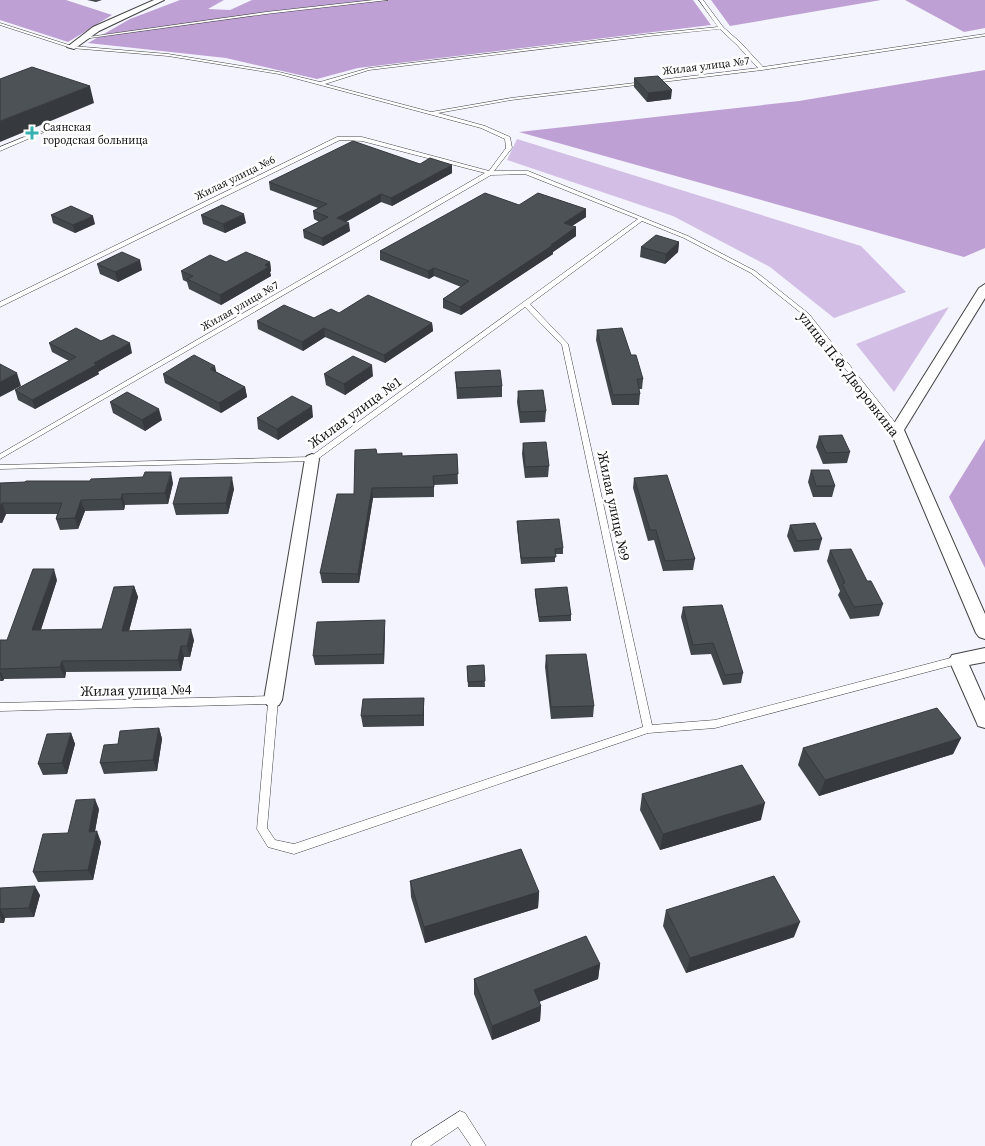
<svg xmlns="http://www.w3.org/2000/svg" width="985" height="1146" viewBox="0 0 985 1146" font-family="'Source Serif 4',serif">
<style>
.green{fill:#d3bfe5}
.forest{fill:#bfa0d4}
.lines{fill:none;stroke-linecap:round;stroke-linejoin:round}
.lane-casing{stroke:#424242;stroke-width:1}
.street-casing{stroke:#424242;stroke-width:2}
.lane{fill:#fff;fill-rule:evenodd}
.street{fill:#fff;fill-rule:evenodd}
.wall{fill:#42474b}
.shaded-wall{fill:#36393d}
.building{fill:#4d5257;stroke:#36393d}
.poi-dot{fill:#36b0b0;stroke:#fff;stroke-width:2}
.labels{text-anchor:middle;dominant-baseline:central;stroke-width:5;stroke-linejoin:round;paint-order:stroke}
.far-street-label{font-size:11px;fill:#0f0f0f;stroke:#fff}
.far-poi-label{font-size:11px;fill:#0f0f0f;stroke:#fff;text-anchor:start}
.street-label{font-size:14px;fill:#0f0f0f;stroke:#fff}
</style>
<rect width="100%" height="100%" fill="#f3f4fe"/>
<path class="green" d="M517,139L861,246L906,292L834,318L770,267L673,216L507,160Z
M949,307L894,392L856,344Z"/>
<path class="forest" d="M0,0H66L112,15L68,42L0,20Z
M180,0H224L208,9L230,10L252,0H693L711,25L358,68L317,79L226,58L88,43L130,19Z
M711,0H881L730,26Z
M905,0H985V28L964,32Z
M985,70V248L964,257L519,132L799,101Z
M985,439V568L949,497Z"/>
<g class="lines">
<defs>
<path id="lane" d="M374,0H388L266,14L83,39L81,38L266,12Z
M699,0H703L723,27L741,43L763,67L985,34V36L762,70L511,100L438,113L485,126L510,137L512,148L494,171H528L688,236L755,271L809,314L901,430L900,432H894L805,316L751,273L684,238L642,221L530,304L568,344L652,725L715,720L958,656L961,657L963,660L961,663L715,728L648,733L294,854L268,847L257,829L268,704L0,711V703L273,696L276,697L278,700L267,828L275,840L294,844L643,727L562,345L525,307L315,461L0,469V465L310,457L638,219L525,174L491,175L0,459V454L485,173L362,141L340,140L2,306L0,307V302L337,137H362L489,171L506,148L505,139L481,128L279,74L168,56L71,48L0,25V23L72,46L168,54L279,72L320,82L369,68L649,34L718,27ZM720,29L737,45L758,68L511,98L431,112L325,84L369,70L649,36Z
M39,131L44,132L0,151V147Z
M460,1111L465,1113L486,1146H471L458,1127L430,1146H411L413,1141Z"/>
<path id="street" d="M154,0H164L99,31L74,49L67,47L93,27Z
M985,284V298L904,430L985,614V639L979,637L976,633L890,430L979,288Z
M312,454L317,456L319,459L282,700L279,705L273,707L267,705L264,700L305,459L307,456Z
M985,648V662L969,665L985,701V728L978,726L976,721L949,660L952,655Z"/>
</defs>
<use href="#lane" class="lane-casing"/>
<use href="#street" class="street-casing"/>
<use href="#lane" class="lane"/>
<use href="#street" class="street"/>
</g>
<path class="wall" d="M87,0H102L96,2Z
M634,78L671,99L647,102L634,87Z
M420,164L452,173L392,206L381,202L346,222L350,231L323,246L304,238L303,230L319,222L314,219L313,211L318,208L270,190L269,182Z
M519,205L586,209V217L572,226L576,227V236L553,252V254L461,315L443,308V299L461,287L434,276L429,279L380,260V251Z
M51,215L95,224L75,233L53,223Z
M201,215L246,223L225,233L203,224Z
M679,242L678,252L665,264L640,257L641,247Z
M226,262H270L271,271L270,272L271,276L221,305L189,289L187,282L183,280L181,271Z
M97,264L142,270L118,282L100,274Z
M339,313L432,323L433,331L385,363L325,337L303,351L258,329L257,321L314,318Z
M597,330L631,355L643,379L642,389H639L640,394L639,405H612L596,340Z
M49,343L132,353L98,372L99,374L35,409L18,400L15,390L69,361L52,352Z
M217,372L245,387L247,397L221,413L165,383L163,374Z
M455,372L502,386V397L457,399Z
M324,374L373,376L345,395L326,385Z
M518,391L546,411L545,422L520,423L517,402Z
M110,402L162,420L145,431L113,413Z
M313,417L278,440L258,429L257,418Z
M819,436L850,452L847,463L823,464L816,447Z
M523,443L549,466L548,477L525,478L522,454Z
M377,454L402,456L457,454L458,484L434,485V497L373,498L359,583H322L320,573L354,494Z
M811,470L835,486L832,497H813L808,482Z
M634,478L695,559L693,570L663,571L654,540L648,541L633,488Z
M0,483H173L168,504L125,505L124,510L85,511L78,529L60,530L56,519L57,514H6L2,523H0Z
M234,489L228,514L176,515L173,504Z
M517,521L563,548V554H555V562L521,564L517,527Z
M790,525L822,539L819,550L794,552L787,536Z
M830,550L867,581L883,604L879,616L850,619L838,595L840,591L827,561Z
M57,580L41,630L102,629L134,586L138,597L129,631L194,640L190,657H184L181,671L66,672L65,678L4,679L3,681H0V640H7Z
M535,589L571,615V621L539,622L535,594Z
M683,607L743,673L741,683L723,685L711,654L691,655L681,617Z
M385,629L384,664L315,665L313,656Z
M546,655L594,706L593,717L551,719L545,667Z
M484,665L485,687H468L467,666Z
M424,698V726L363,727L361,716Z
M159,728L162,739L157,771L104,774L100,763L118,744Z
M71,733L75,744L67,774L43,775L38,764Z
M961,738L953,754L819,796L798,765L803,748Z
M642,794L761,820L660,850L640,810Z
M99,809L95,831L101,842L93,880L38,882L33,872L68,833Z
M410,881L539,892L538,908L425,943L411,897Z
M0,888L40,895L34,917L5,918L4,923H0Z
M666,910L794,937L686,973L663,926Z
M600,964L598,979L539,1002L541,1006L540,1021L492,1040L474,994V979Z"/>
<path class="shaded-wall" d="M90,86L94,103L0,142V121Z
M672,90L671,99L647,102L648,93Z
M452,165V173L392,206L391,198Z
M381,194V202L338,226L337,218Z
M586,209V217L564,231V223Z
M244,214L246,223L225,233L223,224Z
M93,216L95,224L75,233L73,225Z
M349,223L350,231L323,246L322,238Z
M576,227V236L553,252V254L461,315L460,307Z
M679,242L678,252L665,264L666,254Z
M140,260L142,270L118,282L115,272Z
M270,262L271,271L270,272L271,276L221,305L220,295Z
M434,268V276L429,279L428,271Z
M432,323L433,331L385,363L384,355Z
M324,328L325,337L303,351L302,342Z
M130,343L132,353L98,372L99,374L35,409L32,400L94,363Z
M372,365L373,376L345,395L344,384Z
M215,366L217,375L210,369Z
M17,373L21,386L0,397V382Z
M245,387L247,397L221,413L219,403Z
M312,406L313,417L278,440L277,429Z
M159,409L162,420L145,431L142,420Z
M171,472L173,483L168,504L165,493Z
M232,477L234,489L228,514L226,503Z
M372,488L373,498L359,583L358,574Z
M122,494L125,505L124,510L121,499Z
M81,500L85,511L78,529L75,518Z
M2,503L6,514L2,523L0,518V506Z
M54,569L57,580L37,641L32,630Z
M134,586L138,597L126,642L122,631Z
M385,620V629L384,664L383,654Z
M191,629L194,640L190,657L187,646Z
M181,646L184,657L181,671L178,660Z
M62,661L66,672L65,678L60,667Z
M0,671L4,679L3,681L0,674Z
M424,698V726L423,715Z
M159,728L162,739L157,771L153,760Z
M71,733L75,744L67,774L62,763Z
M961,738L953,754L819,796L825,780Z
M95,799L99,809L93,842L89,832Z
M765,803L761,820L660,850L663,834Z
M97,831L101,842L93,880L88,870Z
M35,886L40,895L34,917L29,908Z
M539,892L538,908L425,943L424,927Z
M0,909L5,918L4,923L0,916Z
M800,922L794,937L686,973L690,958Z
M600,964L598,979L533,1004L534,990Z
M541,1006L540,1021L492,1040V1026Z"/>
<path class="building" d="M32,67L90,86L0,121V79Z
M658,76L672,90L648,93L634,78Z
M353,141L420,164L430,158L452,165L391,198L381,194L337,218L349,223L322,238L303,230L328,217L313,211L327,204L269,182Z
M485,193L519,205L538,193L586,209L564,223L576,227L551,245H553L460,307L443,299L469,281L434,268L428,271L380,251Z
M222,205L244,214L223,224L201,215Z
M71,206L93,216L73,225L51,215Z
M656,235L679,242L666,254L641,247Z
M122,252L140,260L115,272L97,264Z
M246,252L270,262L265,265L269,267L220,295L187,279L193,276L181,271L210,255L226,262Z
M368,295L432,323L384,355L324,328L302,342L257,321L284,305L314,318L331,309L339,313Z
M76,328L101,341L113,335L130,343L94,363L96,365L32,400L15,390L76,357L49,343Z
M622,328L631,355H636L643,379H637L640,394L613,395L597,330Z
M194,355L215,366L210,369L245,387L219,403L163,374Z
M353,356L372,365L344,384L324,374Z
M0,364L17,373L0,382Z
M500,370L502,386L457,388L455,372Z
M543,390L546,411L520,412L518,391Z
M127,392L159,409L142,420L110,402Z
M292,396L312,406L277,429L257,418Z
M842,435L850,452L826,453L819,436Z
M546,442L549,466L525,467L523,443Z
M376,449L377,454L402,453V456L457,454L458,474L433,476L434,487L372,488L358,574L320,573L337,494H354L355,450Z
M811,470H829L835,486H816Z
M145,472H171L165,493L122,494L121,499L81,500L75,518L56,519L62,503H2L0,506V483L25,482L26,481H90L91,479L143,477Z
M667,475L695,559L665,561L656,530H650L634,478Z
M232,477L226,503L173,504L180,478Z
M559,519L563,548L555,549L556,557L521,558L517,521Z
M815,523L822,539L797,541L790,525Z
M851,549L867,581H871L883,604L854,607L842,584L845,583L830,550Z
M33,569H54L32,630L102,629L114,587L134,586L122,631L191,629L187,646H181L178,660L62,661L60,667L0,669V640H7Z
M567,587L571,615L539,617L535,589Z
M722,605L743,673L725,675L713,643L693,645L683,607Z
M385,620L383,654L313,656L317,622Z
M586,654L594,706L551,707L546,655Z
M484,665L485,681L468,682L467,666Z
M424,698L423,715L361,716L363,699Z
M937,708L961,738L825,780L803,748Z
M159,728L153,760L100,763L104,745L118,744L120,731Z
M71,733L62,763L38,764L47,734Z
M742,765L765,803L663,834L642,794Z
M95,799L89,832L97,831L88,870L33,872L43,834L68,833L76,800Z
M521,849L539,892L424,927L410,881Z
M774,876L800,922L690,958L666,910Z
M35,886L29,908L0,909V910V888Z
M586,936L600,964L534,990L541,1006L492,1026L474,979Z"/>
<path class="poi-dot" d="M29.5 125.5h5v5h5v5h-5v5h-5v-5h-5v-5h5z"/>
<g class="labels">
<g class="far-street-label">
<text transform="translate(706 66) rotate(-7)">Жилая улица №7</text>
<text transform="translate(235 178) rotate(-26)">Жилая улица №6</text>
<text transform="translate(240 306) rotate(-30)">Жилая улица №7</text>
</g>
<g class="far-poi-label">
<text x="43" y="127">Саянская<tspan x="43" dy="13">городская больница</tspan></text>
</g>
<g class="street-label">
<text transform="translate(849 374) rotate(52)">улица П.Ф. Дворовкина</text>
<text transform="translate(355 412) rotate(-36)">Жилая улица №1</text>
<text transform="translate(614 506) rotate(78)">Жилая улица №9</text>
<text transform="translate(136 690) rotate(-1)">Жилая улица №4</text>
</g>
</g>
</svg>
